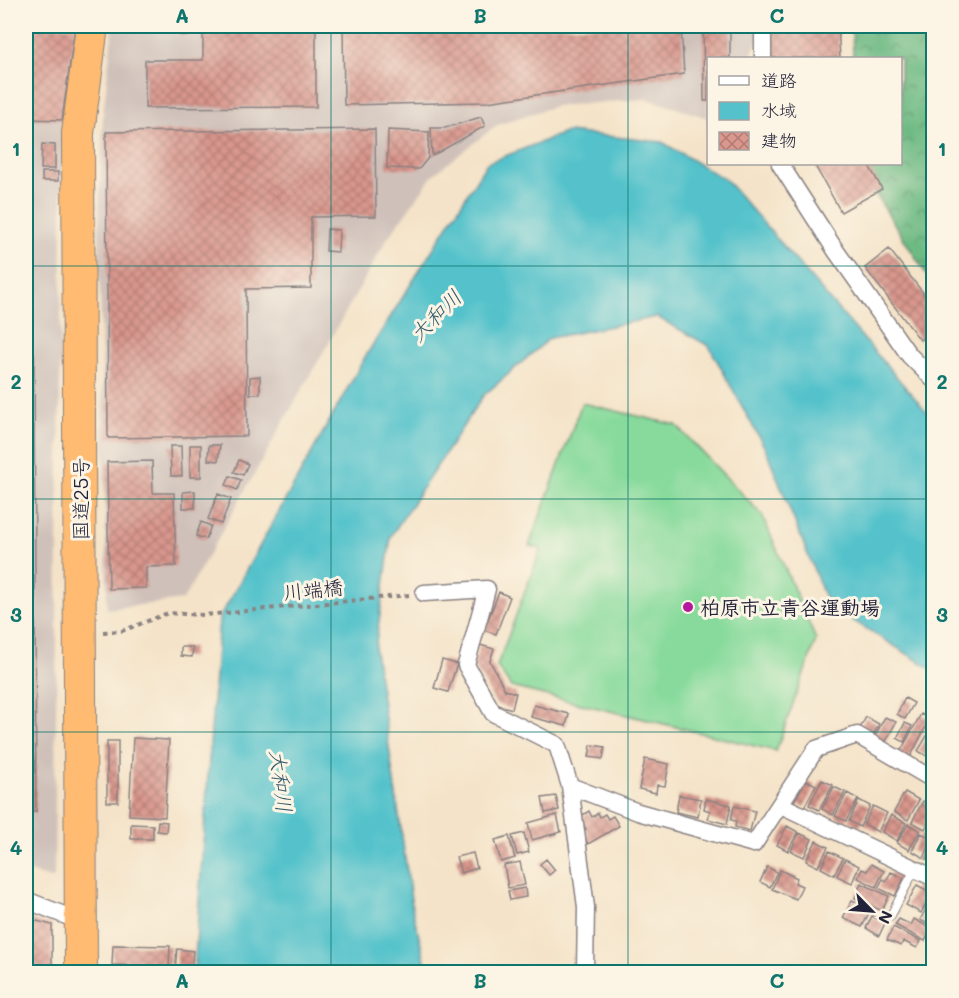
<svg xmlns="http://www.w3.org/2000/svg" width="959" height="998" viewBox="0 0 959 998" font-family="Mali,'Klee One',sans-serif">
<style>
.industrial{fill:#cfc1ba}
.forest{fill:url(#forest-crowns);stroke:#486e5f;stroke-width:1.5}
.pitch{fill:#87da9b;stroke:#547e6b;stroke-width:1.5}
.water{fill:#55c2cb;stroke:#3c7283;stroke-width:1.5}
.building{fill:url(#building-cross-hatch)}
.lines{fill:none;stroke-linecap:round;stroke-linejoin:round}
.lane-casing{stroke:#8b8282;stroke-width:10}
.street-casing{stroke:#8b8282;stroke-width:19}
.highway-casing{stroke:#8b8282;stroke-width:34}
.path{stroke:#8b8282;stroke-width:4;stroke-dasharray:4.5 4.5;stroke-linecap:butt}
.lane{stroke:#fff;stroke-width:8}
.street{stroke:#fff;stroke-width:16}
.highway{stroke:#febb71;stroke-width:32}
.grid{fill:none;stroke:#0f766e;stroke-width:1.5;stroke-opacity:0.55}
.poi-dot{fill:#b5179e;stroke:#fcf5e5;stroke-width:2}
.labels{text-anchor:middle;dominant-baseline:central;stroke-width:6;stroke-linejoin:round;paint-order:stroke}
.street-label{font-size:20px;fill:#22223b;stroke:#fcf5e5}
.poi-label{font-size:20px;font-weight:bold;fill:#22223b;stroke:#fcf5e5;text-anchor:start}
.water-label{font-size:21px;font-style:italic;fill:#345a6d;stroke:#fcf5e5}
.neatline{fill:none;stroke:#0f766e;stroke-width:2}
.grid-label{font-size:20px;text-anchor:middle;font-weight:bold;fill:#0f766e}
</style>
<defs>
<pattern id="forest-crowns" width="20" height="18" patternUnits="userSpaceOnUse" patternTransform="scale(1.5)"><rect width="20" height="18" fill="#6dba83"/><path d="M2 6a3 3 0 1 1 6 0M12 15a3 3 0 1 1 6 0" fill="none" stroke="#59976c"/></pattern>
<pattern id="building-cross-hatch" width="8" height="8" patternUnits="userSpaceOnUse" patternTransform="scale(1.5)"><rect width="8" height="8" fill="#d9978d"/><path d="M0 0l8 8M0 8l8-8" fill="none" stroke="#b07b74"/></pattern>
</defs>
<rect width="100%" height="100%" fill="#fcf5e5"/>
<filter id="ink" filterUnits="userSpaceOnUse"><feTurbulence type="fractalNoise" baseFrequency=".0167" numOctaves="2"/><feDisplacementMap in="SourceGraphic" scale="12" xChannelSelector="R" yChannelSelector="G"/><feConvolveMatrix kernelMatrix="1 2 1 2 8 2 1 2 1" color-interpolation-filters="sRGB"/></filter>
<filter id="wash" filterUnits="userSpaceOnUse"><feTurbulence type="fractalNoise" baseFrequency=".008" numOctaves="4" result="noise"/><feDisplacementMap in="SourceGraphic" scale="24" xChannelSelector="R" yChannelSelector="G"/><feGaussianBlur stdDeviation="1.35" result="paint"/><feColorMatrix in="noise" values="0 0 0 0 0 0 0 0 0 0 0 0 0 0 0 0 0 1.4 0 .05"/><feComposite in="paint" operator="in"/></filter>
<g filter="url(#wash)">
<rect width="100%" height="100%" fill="#f4e3c8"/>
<path class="industrial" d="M26,26H78L63,134L54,879L26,871Z
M113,26H757L758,37L750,58H708V118L647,99L555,106L497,125L433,175L387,239L183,600L107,609L99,224L103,115Z"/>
<path class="forest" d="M852,26H933V285L857,165V164H900V58H853Z"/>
<path class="pitch" d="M582,403L676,425L762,515L816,640L776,751L511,687L497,666L541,549L529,546Z"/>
<path class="water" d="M567,132L662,142L726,180L933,419V670L828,605L767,452L709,346L657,317L550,338L483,396L391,536L375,650L413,913L428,972H194L219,619L364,359L487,163Z"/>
<g id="blocks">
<path class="building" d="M26,26H75L62,120L26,119Z
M180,26H190V35H180Z
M203,26H316V107L145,108V60H203Z
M343,26H681L684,74L487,102L344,105Z
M703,26H730V58H708V101H704Z
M769,26H838L840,58H770Z
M481,117L485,126L432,156L431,128H445Z
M375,129L376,216L311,217V288L246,289L247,436L108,438L106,132Z
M388,130L429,132L428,158L419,169L387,168Z
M42,144L55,145V169H41Z
M26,153H28L27,180H26Z
M814,164H868L882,189L841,212Z
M42,172H58V181H42Z
M327,229L339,230L338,252L326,251Z
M889,249L934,307V329L920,340L865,268Z
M26,355H34L36,812H26Z
M260,376V394H250V377Z
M190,445H201V477H190Z
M209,445H220L218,461L208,460Z
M170,446H181L182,476H171Z
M239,460L248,464L243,475L234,472Z
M152,461L153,493H174L176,566L146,567V588L109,589L107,462Z
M230,476L241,480L237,490L226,485Z
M195,491V508H183V492Z
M218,494L231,499L221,524L208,519Z
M201,522L211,526L206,539L196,536Z
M499,592L510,597L496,634L484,630Z
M480,645L494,649L490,661L505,690L516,693L512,709L496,704L474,665Z
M181,647H193L192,657L181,656Z
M442,660L457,664L448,692L434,688Z
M905,698L914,703L905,719L897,714Z
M534,705L569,714L566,726L531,717Z
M921,714L930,719L908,761L898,756Z
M866,717L879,724L871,739L858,732Z
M885,717L896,722L883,747L872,742Z
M905,723L912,726L904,742L897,738Z
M934,724V760L918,751Z
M133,738L169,740L165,817L129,815Z
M107,741H118V802H107Z
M591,745L605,747L603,759L589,757Z
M645,759L669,764L665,786L657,785L656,793L639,789Z
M806,780L816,785L804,807L794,802Z
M822,780L833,785L819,810L809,805Z
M834,787L845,792L833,815L822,809Z
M905,792L919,800L908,820L894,812Z
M847,793L858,799L846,821L835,816Z
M679,795L701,799L698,817L676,812Z
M556,796L559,810L545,813L542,798Z
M706,799L731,805L727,824L708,819L710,811L704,809Z
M859,800L870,806L860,827L849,821Z
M923,801L934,807V812L925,829L912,822Z
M734,806L755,811L750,831L735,827L736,821L731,820Z
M873,806L887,813L878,832L864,824Z
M589,811L592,817L598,813L600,817L605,814L608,819L613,816L619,826L588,844L581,832L586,829L579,817Z
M557,815L561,832L532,840L528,823Z
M891,815L906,823L897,841L882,832Z
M158,821L167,822L166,832L157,831Z
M934,822V836L928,833Z
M131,824L153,825V839H131Z
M908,824L920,831L909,850L897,843Z
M787,826L798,832L788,851L777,845Z
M524,833L529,852L517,855L512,836Z
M799,833L812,839L804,857L791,851Z
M921,833L933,839L924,858L912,851Z
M509,836L515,858L501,862L495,840Z
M816,841L828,847L818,867L806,861Z
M934,844V862L926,859Z
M829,851L843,858L834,875L821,868Z
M473,853L477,868L461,873L456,857Z
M546,859L555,870L549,875L540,864Z
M845,859L859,866L852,883L837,876Z
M520,862L525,885L508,888L504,865Z
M871,864L884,871L876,887L858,878L862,869L867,871Z
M767,867L777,872L770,887L760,882Z
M780,870L797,878L795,883L802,886L796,899L772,889Z
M891,872L904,878L895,896L878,888L883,879L886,881Z
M861,883L889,896L882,911L855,898Z
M917,885L932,893L921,913L906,905Z
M525,888L526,897L510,900L508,891Z
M852,900L871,909L862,927L843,918Z
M930,902L934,903V927L920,920Z
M872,916L885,923L879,936L866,928Z
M26,918L52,925V972H26Z
M899,919L911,925L914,919L932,929L925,941L895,925Z
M893,927L921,941L917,948L903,941L901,946L887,940Z
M113,945L170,946L169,967L112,965Z
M177,949L193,951L191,972H175Z"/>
</g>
</g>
<g filter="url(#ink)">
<use href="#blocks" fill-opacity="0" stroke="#8b8282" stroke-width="1.5"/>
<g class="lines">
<defs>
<path id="lane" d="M890,917L915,869"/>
<path id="street" d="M763,26V58
M780,164L836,251L909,355L934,380
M424,593L487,589L466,665L493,713L557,745L570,786L586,907L585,972
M570,786L638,812L754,844L816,749L857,735L934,780
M781,805L934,878
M26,900L69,917L82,911"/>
<path id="highway" d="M81,972L78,133L92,26"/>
</defs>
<use href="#lane" class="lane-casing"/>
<use href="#street" class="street-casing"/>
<use href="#highway" class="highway-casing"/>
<path class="path" d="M103,632L122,631L168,613L205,615L409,595"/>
<use href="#lane" class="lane"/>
<use href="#street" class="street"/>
<use href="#highway" class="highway"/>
</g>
</g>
<path class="grid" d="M331,26V972M628,26V972M26,266H934M26,499H934M26,732H934"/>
<circle class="poi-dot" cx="688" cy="607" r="6"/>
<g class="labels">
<g class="street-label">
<text transform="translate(80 499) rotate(-90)">国道25号</text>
<text transform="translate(313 589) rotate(-6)">川端橋</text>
</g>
<g class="poi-label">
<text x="700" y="607">柏原市立青谷運動場</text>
</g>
<g class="water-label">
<text transform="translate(435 315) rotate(-45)">大和川</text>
<text transform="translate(282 781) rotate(83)">大和川</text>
</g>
</g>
<rect width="959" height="998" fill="none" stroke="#fcf5e5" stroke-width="66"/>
<rect x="707" y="57" width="195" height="108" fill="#fcf5e5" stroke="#a5a1a1" stroke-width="1.5"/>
<rect x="719" y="76" width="30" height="9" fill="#ffffff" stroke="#a5a1a1" stroke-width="1.5"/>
<text x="761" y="87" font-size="18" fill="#22223b">道路</text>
<rect x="719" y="102" width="30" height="18" fill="#55c2cb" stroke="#a5a1a1" stroke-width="1.5"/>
<text x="761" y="117" font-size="18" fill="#22223b">水域</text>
<rect x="719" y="132" width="30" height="18" fill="url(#building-cross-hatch)" stroke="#a5a1a1" stroke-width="1.5"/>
<text x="761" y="147" font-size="18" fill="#22223b">建物</text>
<g transform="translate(872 911) rotate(115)" stroke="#fcf5e5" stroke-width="4.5" paint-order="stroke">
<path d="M0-4.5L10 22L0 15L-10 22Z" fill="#22223b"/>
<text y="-9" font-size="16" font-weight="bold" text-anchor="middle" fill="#22223b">N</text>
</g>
<rect x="33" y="33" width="893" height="932" class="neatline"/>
<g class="grid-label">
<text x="182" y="23">A</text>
<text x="480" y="23">B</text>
<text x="777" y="23">C</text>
<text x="16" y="156">1</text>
<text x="942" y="156">1</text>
<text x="16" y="389">2</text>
<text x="942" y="389">2</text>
<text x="16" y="622">3</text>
<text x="942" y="622">3</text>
<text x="16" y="855">4</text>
<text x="942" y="855">4</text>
<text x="182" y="988">A</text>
<text x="480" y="988">B</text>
<text x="777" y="988">C</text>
</g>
</svg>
